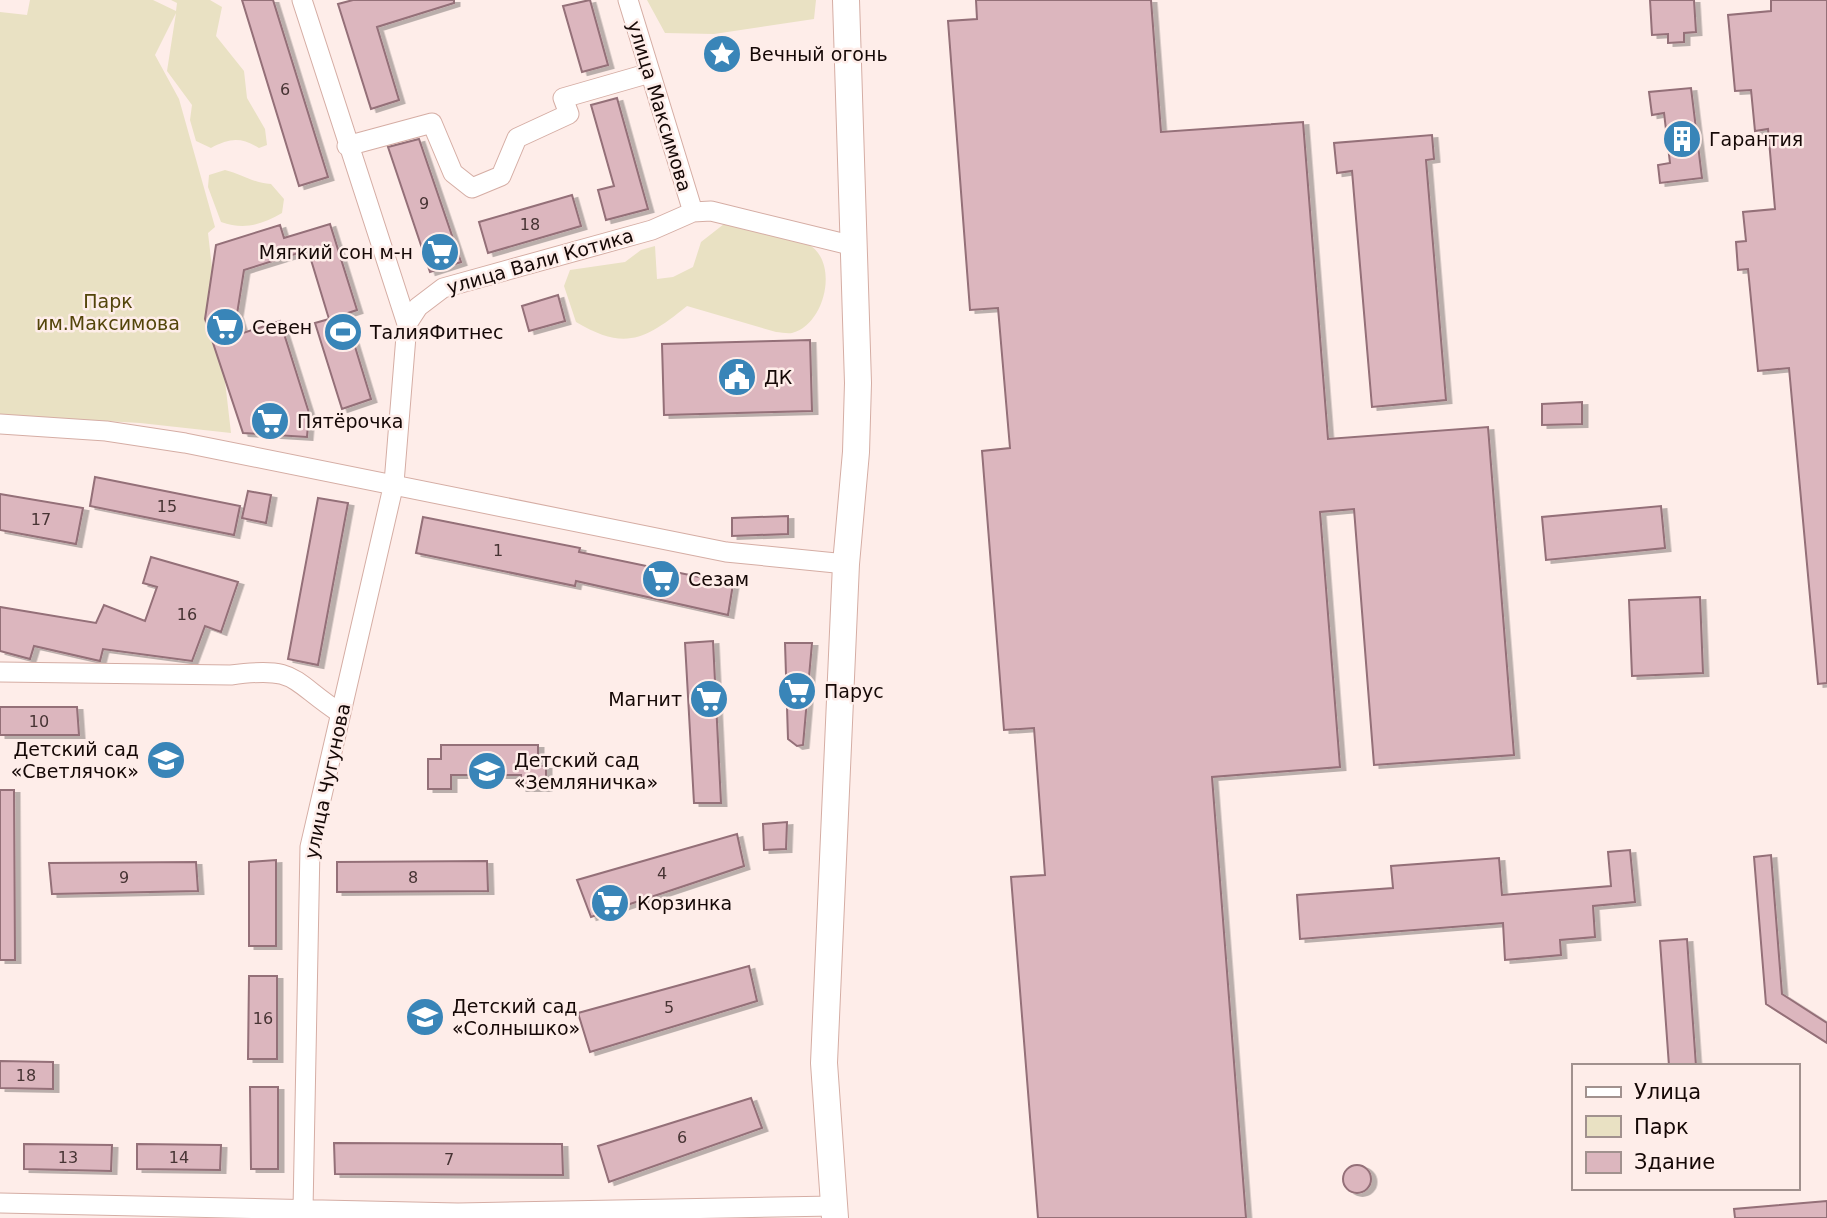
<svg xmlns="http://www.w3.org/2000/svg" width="1827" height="1218" viewBox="0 0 1827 1218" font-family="'DejaVu Sans',sans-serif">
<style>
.green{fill:#e9e1c3}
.building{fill:#dcb6be;stroke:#946f78;stroke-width:2;filter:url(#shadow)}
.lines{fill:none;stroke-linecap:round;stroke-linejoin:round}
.street-casing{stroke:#d5ada4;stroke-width:21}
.secondary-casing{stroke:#d5ada4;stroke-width:28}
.street{stroke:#fff;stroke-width:19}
.secondary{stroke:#fff;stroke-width:26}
.labels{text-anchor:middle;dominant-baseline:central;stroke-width:5;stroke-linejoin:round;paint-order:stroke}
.number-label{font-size:16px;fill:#473434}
.poi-label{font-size:19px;fill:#150806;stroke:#feede9;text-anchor:start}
.street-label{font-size:19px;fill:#150806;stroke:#feede9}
.park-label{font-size:19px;fill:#53450a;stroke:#feede9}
</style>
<defs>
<filter id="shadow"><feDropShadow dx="5.5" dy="3" stdDeviation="0" flood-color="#0004"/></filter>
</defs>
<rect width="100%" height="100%" fill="#feede9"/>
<path class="green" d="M30,0H153L176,11L177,3L171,0H210L222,7L216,36L244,71L247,98L265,129L267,145L259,148C241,137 230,138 211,148L196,141L190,120L192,105L167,71L176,13L155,55L179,99L215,227L208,233L231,433L140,423L0,415V12L27,15Z
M647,0H816L814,19L714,34L665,33Z
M225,170C242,174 253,183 271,184L284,199L282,213C261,225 244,230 221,222L208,187L209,175Z
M724,224C744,229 791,235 808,244C840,262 825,325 792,333C787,334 781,332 776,332L687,306C645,340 625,351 576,322L564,286L570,270L625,262L641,250L655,246L657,279L673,277L693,267L701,242Z"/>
<path class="building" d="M242,0H273L328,177L299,186Z
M353,0H454V3L377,27L399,100L371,109L338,4Z
M590,0L608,65L582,72L563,6Z
M976,0H1151L1161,132L1303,122L1328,439L1488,427L1514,755L1374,765L1354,509L1320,512L1340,767L1212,777L1246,1218H1038L1011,877L1045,875L1034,728L1004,730L982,451L1010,448L998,308L970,310L948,21L977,19Z
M1650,0H1694L1696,32L1684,33V42L1668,43V34L1652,35Z
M1771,0H1827V683L1818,684L1789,368L1758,371L1748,269L1738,270L1736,242L1746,241L1743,212L1775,209L1768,129L1755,131L1751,90L1735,91L1728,15L1771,11Z
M1691,88L1702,178L1660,183L1658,165L1670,163L1664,113L1652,115L1649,92Z
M617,98L648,209L606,220L598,190L614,186L591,105Z
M1432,135L1434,159L1426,160L1446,400L1372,407L1352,171L1337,173L1334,143Z
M419,139L461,262L430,272L388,147Z
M572,195L581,226L488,253L479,222Z
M330,224L357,310L345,314L371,399L342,409L315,323L329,319L308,250L244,270L237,314L243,333L280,321L309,413L307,437L243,433L205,319L216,245L280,225L284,238Z
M558,295L565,321L529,331L522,306Z
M810,340L812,411L664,415L662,344Z
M1582,402V424L1542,425V404Z
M95,477L240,506L234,535L90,506Z
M248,491L271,495L266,523L242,518Z
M0,494L83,508L76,544L0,530Z
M318,498L348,503L318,665L288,659Z
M1661,506L1665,548L1546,560L1542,517Z
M788,516V534L732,536V518Z
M423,517L580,548L579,552L733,584L728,615L576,581L575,586L416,553Z
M151,557L238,582L221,632L205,626L192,661L103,649L100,661L34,646L30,659L0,651V607L96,623L104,605L145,621L157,587L143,583Z
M1700,597L1703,673L1632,676L1629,600Z
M713,641L721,803H694L685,643Z
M785,643H812L803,745L797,746L788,739Z
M0,707H77L79,735H0Z
M441,745H538V766H546V788H521V775H451V789H428V759H441Z
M0,790H14L15,960H0Z
M787,822L786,849L764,850L763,824Z
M737,834L744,866L591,917L577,880Z
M1630,850L1635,902L1593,906L1595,937L1560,940L1561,955L1505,960L1503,923L1300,939L1297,895L1393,888L1391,866L1499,858L1502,895L1611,886L1608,852Z
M1771,855L1782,994L1827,1023V1043L1766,1004L1754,857Z
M276,860V946H249V862Z
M487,861L488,891L337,892V862Z
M196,862L198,891L52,894L49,863Z
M1687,939L1696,1066H1669L1660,941Z
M749,966L757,1001L590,1052L578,1013Z
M249,976H277V1059H248Z
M0,1061L53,1062V1089L0,1088Z
M250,1087H278V1169H251Z
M751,1098L762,1128L609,1182L598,1146Z
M334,1143L562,1144L563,1175L335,1174Z
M24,1144L112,1145L111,1171L24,1169Z
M137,1144L221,1145L220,1170L137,1169Z
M1343 1179a14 14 0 1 1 28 0a14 14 0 1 1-28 0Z
M1827,1201V1218H1735L1734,1209Z"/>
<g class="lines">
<defs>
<path id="street" d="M302,0L407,324L418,307L443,288L652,230L693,212L711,211L854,246
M628,0L693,212
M347,146L432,123L453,173L472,188L501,176L517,138L569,114L563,98L650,73
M0,424L106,431L185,443L726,552L846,564
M0,672L231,675C298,666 290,680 340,713
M0,1203L458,1213L834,1206
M303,1210L310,847L394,483L407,324"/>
<path id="secondary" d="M835,1218L824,1063L846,564L856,452L858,383L846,0"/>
</defs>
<use href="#street" class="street-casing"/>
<use href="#secondary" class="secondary-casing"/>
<use href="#street" class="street"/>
<use href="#secondary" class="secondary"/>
</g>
<defs>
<symbol id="sight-disc" viewBox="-11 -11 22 22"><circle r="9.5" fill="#3985b8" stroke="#feede9"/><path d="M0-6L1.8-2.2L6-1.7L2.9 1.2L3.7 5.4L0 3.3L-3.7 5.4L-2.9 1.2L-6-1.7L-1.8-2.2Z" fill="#fff"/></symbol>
<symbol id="building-disc" viewBox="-11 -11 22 22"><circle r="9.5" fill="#3985b8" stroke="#feede9"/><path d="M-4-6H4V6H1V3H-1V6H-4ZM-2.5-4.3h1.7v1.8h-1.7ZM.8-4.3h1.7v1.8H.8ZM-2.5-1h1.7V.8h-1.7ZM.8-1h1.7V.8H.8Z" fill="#fff"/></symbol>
<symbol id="supermarket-disc" viewBox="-11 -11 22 22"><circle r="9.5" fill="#3985b8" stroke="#feede9"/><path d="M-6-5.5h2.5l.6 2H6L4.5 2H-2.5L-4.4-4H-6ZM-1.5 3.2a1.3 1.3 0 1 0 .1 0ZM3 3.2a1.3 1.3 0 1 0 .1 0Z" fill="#fff"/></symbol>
<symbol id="stadium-disc" viewBox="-11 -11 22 22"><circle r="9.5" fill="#3985b8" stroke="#feede9"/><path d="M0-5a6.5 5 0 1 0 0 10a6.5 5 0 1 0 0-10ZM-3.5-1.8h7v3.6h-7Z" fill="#fff"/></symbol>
<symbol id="civic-disc" viewBox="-11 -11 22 22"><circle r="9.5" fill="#3985b8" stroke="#feede9"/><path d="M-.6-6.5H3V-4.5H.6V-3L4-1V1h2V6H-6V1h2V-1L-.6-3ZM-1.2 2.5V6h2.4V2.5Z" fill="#fff"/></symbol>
<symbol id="school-disc" viewBox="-11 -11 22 22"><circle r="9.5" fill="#3985b8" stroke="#feede9"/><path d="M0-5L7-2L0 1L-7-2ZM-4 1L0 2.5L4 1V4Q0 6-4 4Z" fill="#fff"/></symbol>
</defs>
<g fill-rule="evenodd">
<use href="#sight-disc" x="700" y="32" width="44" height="44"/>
<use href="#building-disc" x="1660" y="117" width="44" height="44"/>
<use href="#supermarket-disc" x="418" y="230" width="44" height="44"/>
<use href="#supermarket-disc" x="203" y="305" width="44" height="44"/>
<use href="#stadium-disc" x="321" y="310" width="44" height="44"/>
<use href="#civic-disc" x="715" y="355" width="44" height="44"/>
<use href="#supermarket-disc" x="248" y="399" width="44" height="44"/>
<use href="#supermarket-disc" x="639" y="557" width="44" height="44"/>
<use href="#supermarket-disc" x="775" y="669" width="44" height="44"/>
<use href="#supermarket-disc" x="687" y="677" width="44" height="44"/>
<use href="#school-disc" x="144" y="738" width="44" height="44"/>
<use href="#school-disc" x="465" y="749" width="44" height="44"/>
<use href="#supermarket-disc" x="588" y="881" width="44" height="44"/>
<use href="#school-disc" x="403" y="995" width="44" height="44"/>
</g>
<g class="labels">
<g class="number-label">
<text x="285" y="89">6</text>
<text x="424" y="203">9</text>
<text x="530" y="224">18</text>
<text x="167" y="506">15</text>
<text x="41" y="519">17</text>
<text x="498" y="550">1</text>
<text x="187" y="614">16</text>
<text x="39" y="721">10</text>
<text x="662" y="873">4</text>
<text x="124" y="877">9</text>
<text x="413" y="877">8</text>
<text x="669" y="1007">5</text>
<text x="263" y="1018">16</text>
<text x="26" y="1075">18</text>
<text x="682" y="1137">6</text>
<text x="68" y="1157">13</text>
<text x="179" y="1157">14</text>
<text x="449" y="1159">7</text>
</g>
<g class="poi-label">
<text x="749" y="54">Вечный огонь</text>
<text x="1709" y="139">Гарантия</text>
<text x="413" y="252" text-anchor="end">Мягкий сон м-н</text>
<text x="252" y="327">Севен</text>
<text x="370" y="332">ТалияФитнес</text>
<text x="764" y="377">ДК</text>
<text x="297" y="421">Пятёрочка</text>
<text x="688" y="579">Сезам</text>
<text x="824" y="691">Парус</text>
<text x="682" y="699" text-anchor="end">Магнит</text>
<text x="139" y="749" text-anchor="end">Детский сад<tspan x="139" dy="22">«Светлячок»</tspan></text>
<text x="514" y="760">Детский сад<tspan x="514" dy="22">«Земляничка»</tspan></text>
<text x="637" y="903">Корзинка</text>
<text x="452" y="1006">Детский сад<tspan x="452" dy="22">«Солнышко»</tspan></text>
</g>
<g class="street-label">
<text transform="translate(660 106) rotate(73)">улица Максимова</text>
<text transform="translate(540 261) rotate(-16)">улица Вали Котика</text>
<text transform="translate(327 781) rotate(-78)">улица Чугунова</text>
</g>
<g class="park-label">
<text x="108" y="301">Парк<tspan x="108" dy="22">им.Максимова</tspan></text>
</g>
</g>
<rect x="1572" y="1064" width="228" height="126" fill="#feede9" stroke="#a1918e" stroke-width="2"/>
<rect x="1586" y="1087" width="35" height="10" fill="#ffffff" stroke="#a1918e" stroke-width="2"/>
<text x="1634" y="1099" font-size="21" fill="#150806">Улица</text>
<rect x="1586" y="1116" width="35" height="21" fill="#e9e1c3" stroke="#a1918e" stroke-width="2"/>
<text x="1634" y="1134" font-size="21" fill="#150806">Парк</text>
<rect x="1586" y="1152" width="35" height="21" fill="#dcb6be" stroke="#a1918e" stroke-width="2"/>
<text x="1634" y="1169" font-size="21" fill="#150806">Здание</text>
</svg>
